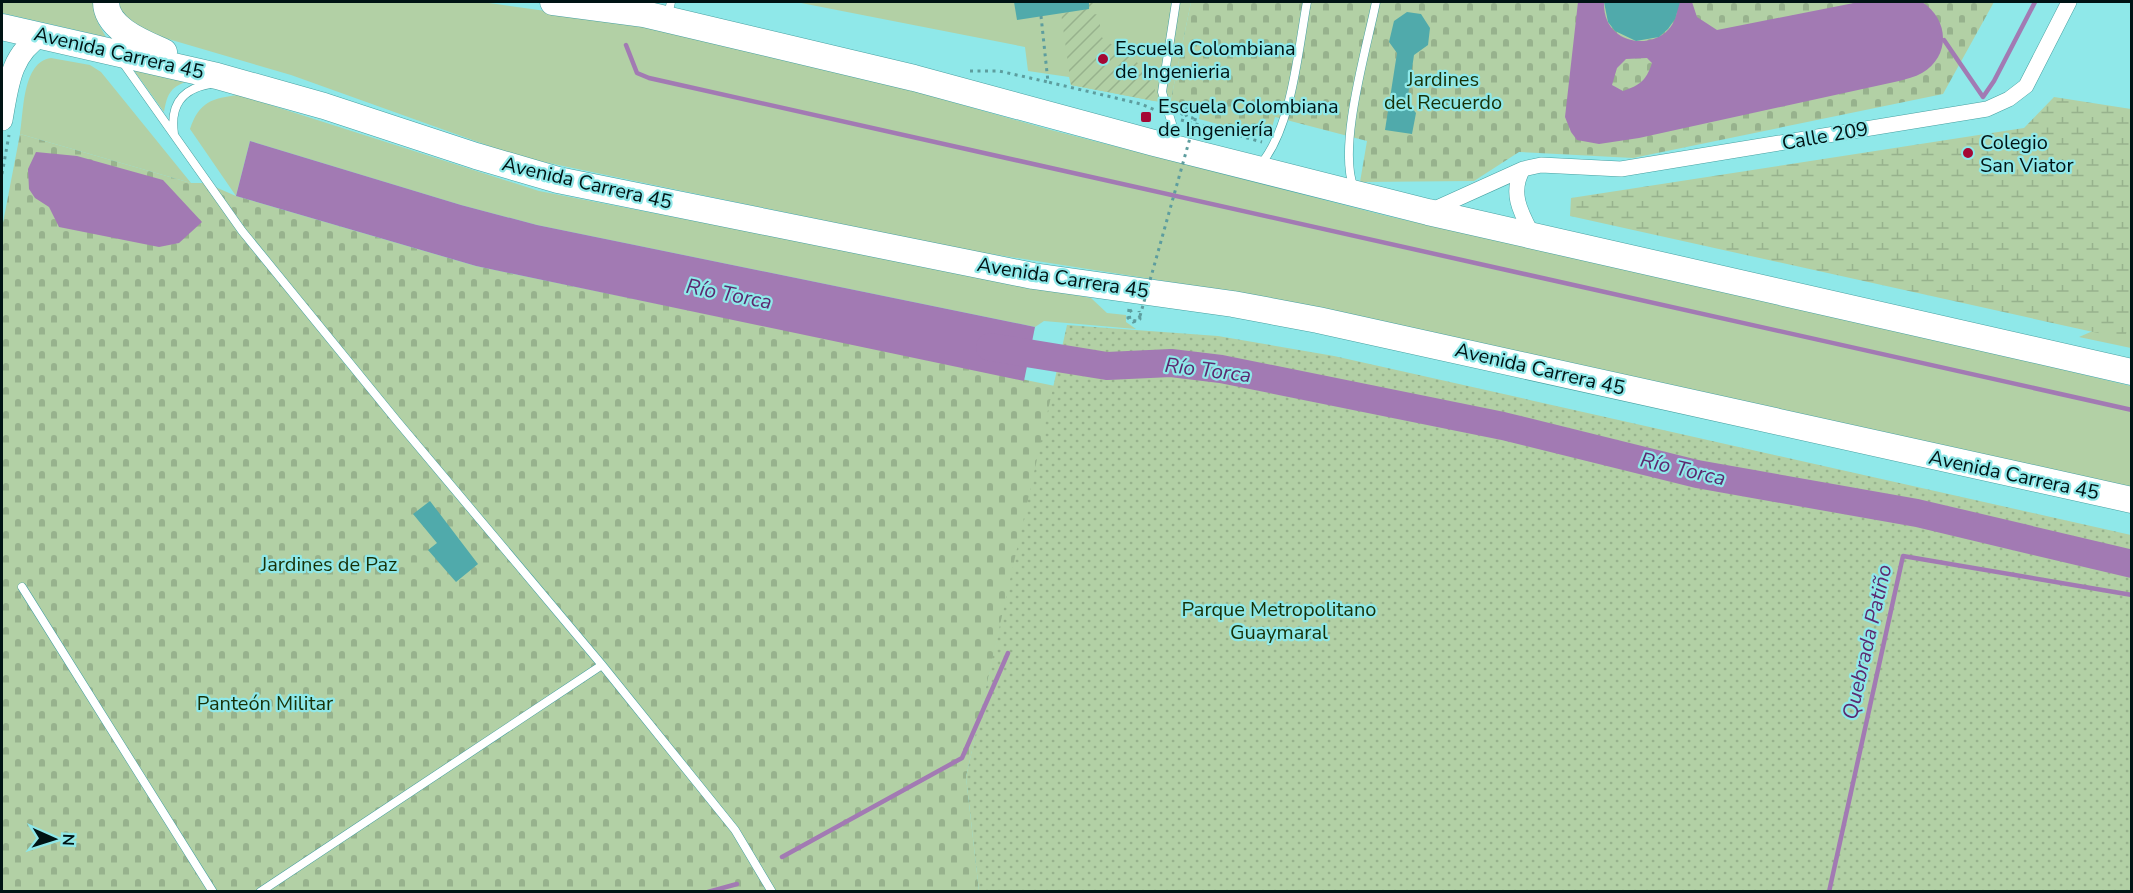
<svg xmlns="http://www.w3.org/2000/svg" width="2133" height="893" viewBox="0 0 2133 893" font-family="'Nunito Sans',sans-serif">
<style>
.grass{fill:#b2d0a5}
.wetland{fill:url(#wetland-marsh)}
.cemetery{fill:url(#cemetery-stones)}
.park{fill:url(#park-dots)}
.garden{fill:url(#garden-furrows)}
.water{fill:#a27ab3;fill-rule:evenodd}
.lines{fill:none;stroke-linecap:round;stroke-linejoin:round}
.stream{stroke:#a27ab3;stroke-width:4.5}
.river{stroke:#a27ab3;stroke-width:28}
.building{fill:#50aaab}
.service-casing{stroke:#46a0a1;stroke-width:9}
.minor-casing{stroke:#46a0a1;stroke-width:16}
.secondary-casing{stroke:#46a0a1;stroke-width:22}
.trunk-casing{stroke:#46a0a1;stroke-width:27}
.path{stroke:#5d9d9e;stroke-width:3;stroke-dasharray:3 4.5;stroke-linecap:butt}
.service{stroke:#fff;stroke-width:8}
.minor{stroke:#fff;stroke-width:15}
.secondary{stroke:#fff;stroke-width:21}
.trunk{stroke:#fff;stroke-width:26}
.path-bridge{stroke:#5d9d9e;stroke-width:3;stroke-dasharray:3 4.5;stroke-linecap:butt}
.poi-dot{fill:#a40834;stroke:#8fe8e9;stroke-width:2}
.labels{text-anchor:middle;dominant-baseline:central;stroke-width:4.5;stroke-linejoin:round;paint-order:stroke}
.poi-label{font-size:20px;fill:#001314;stroke:#8fe8e9;text-anchor:start}
.street-label{font-size:20px;fill:#001314;stroke:#8fe8e9}
.park-label{font-size:20px;fill:#173107;stroke:#8fe8e9}
.water-label{font-size:21px;font-style:italic;fill:#5c296f;stroke:#8fe8e9}
</style>
<defs>
<pattern id="wetland-marsh" width="20" height="14" patternUnits="userSpaceOnUse" patternTransform="scale(1.5)"><rect width="20" height="14" fill="#b2d0a5"/><path d="M1 5h8M5 5V1M11 12h8M15 12V8" fill="none" stroke="#97b28d"/></pattern>
<pattern id="cemetery-stones" width="16" height="16" patternUnits="userSpaceOnUse" patternTransform="scale(1.5)"><rect width="16" height="16" fill="#b2d0a5"/><path d="M2 7V4a2 2 0 0 1 4 0v3zM10 15v-3a2 2 0 0 1 4 0v3z" fill="#97b28d"/></pattern>
<pattern id="park-dots" width="8" height="8" patternUnits="userSpaceOnUse" patternTransform="scale(1.5)"><rect width="8" height="8" fill="#b2d0a5"/><path d="M2 2h.1M6 6h.1" fill="none" stroke="#97b28d" stroke-width="1.8" stroke-linecap="round"/></pattern>
<pattern id="garden-furrows" width="10" height="10" patternUnits="userSpaceOnUse" patternTransform="scale(1.5)"><rect width="10" height="10" fill="#b2d0a5"/><path d="M-1 1l2-2M0 10L10 0M9 11l2-2" fill="none" stroke="#97b28d"/></pattern>
</defs>
<rect width="100%" height="100%" fill="#8fe8e9"/>
<path class="grass" d="M2,2H94L98,23L106,37L2,13Z
M116,2H482L618,21L889,84L1051,130L1387,216L1821,312L2131,386V488L1260,296L966,250L520,157L291,75L141,31L124,20Z
M796,2H1191L1170,104L1071,85L1069,77L1028,71L1025,47Z
M51,58L90,65L101,72L191,183L20,134C24,112 22,62 51,58Z
M130,65L189,81C171,86 167,94 164,112Z
M239,95L539,191L1091,298L1107,313L1126,315V322L1136,329L1044,321L1035,327L537,225L461,205L250,141L236,196L190,129C199,102 212,98 239,95Z
M2123,318L2131,319V348L2079,337Z"/>
<path class="wetland" d="M2054,97L2131,109L2132,319H2129L2125,339L1570,216L1571,198L2024,128Z"/>
<path class="cemetery" d="M1191,2H1994L1943,94L1633,158L1519,152L1474,181L1360,182L1367,141L1275,117L1269,138L1199,119L1200,110L1193,104L1183,107L1170,104Z
M20,134L191,183H206L236,196L476,266L1055,386L966,777L979,891L2,892V228Z"/>
<path class="park" d="M1067,325L1218,336L1334,356L2131,535V891H979L966,777Z"/>
<path class="garden" d="M1069,2H1096L1094,14L1100,15V36L1156,76L1154,101L1071,85L1061,13L1070,12Z"/>
<path class="water" d="M1578,2H1604C1602,55 1681,53 1677,2H1692L1697,17L1717,30L1859,2H1922C1949,19 1951,56 1922,73C1915,77 1906,79 1899,81L1639,138L1599,144L1577,140L1571,132L1565,117ZM1647,58L1652,63C1646,81 1640,85 1623,91L1612,85L1617,68L1626,59Z
M250,141L461,205L537,225L1035,327L1024,381L476,266L236,196Z
M36,152L77,156L163,180L202,222L179,243L159,247L59,227L49,207L35,198L29,189L28,169Z"/>
<g class="lines">
<path class="stream" d="M1944,40L1983,97L1994,81L2035,2
M626,45L637,73L649,78L2132,410
M782,857L962,758L1008,653
M708,892L737,884
M1829,892L1903,556L2132,595"/>
<path class="river" d="M990,347L1107,366L1171,363L1221,369L1503,426L1697,474L1917,513L2132,564"/>
</g>
<path class="building" d="M1014,2H1089V9L1017,20Z
M1604,2H1680L1675,19L1668,29L1659,37L1636,41L1615,31L1608,22Z
M1407,12L1421,14L1430,28L1428,45L1414,55L1407,102L1416,113L1412,134L1385,130L1397,53L1389,42L1394,21Z
M430,501L478,564L456,582L428,550L437,543L413,514Z"/>
<g class="lines">
<defs>
<path id="service" d="M1176,2L1162,92L1178,143
M668,15L671,2
M121,60L242,231L397,421L602,665L735,830L772,892
M174,134C170,106 181,89 210,84
M1260,165C1292,128 1298,50 1307,2
M1354,188C1337,148 1367,47 1376,2
M22,587L213,892
M260,892L602,665"/>
<path id="minor" d="M1523,169C1509,193 1521,213 1533,236
M1430,211L1523,169L1541,165L1621,169L1987,109L2009,99L2026,86L2069,2"/>
<path id="secondary" d="M2,120C8,87 10,54 42,35"/>
<path id="trunk" d="M106,2C106,29 144,43 164,52
M553,2L644,14L914,78L1154,143L1428,212L2132,372
M2,27L217,76L324,106L476,156L558,180L1033,276L1233,304L1318,320L2132,500"/>
</defs>
<use href="#service" class="service-casing"/>
<use href="#minor" class="minor-casing"/>
<use href="#secondary" class="secondary-casing"/>
<use href="#trunk" class="trunk-casing"/>
<path class="path" d="M1041,16L1048,82L1141,104L1155,110
M970,71H999L1048,82
M1181,115C1186,109 1196,98 1197,114L1193,118L1187,117L1185,113L1188,107L1195,108L1197,113
M1181,120L1262,142
M1186,128L1205,133
M2,174L9,135
M1129,309L1128,318L1133,322L1140,319L1139,311
M1132,310L1129,312L1130,320L1137,321L1140,316"/>
<use href="#service" class="service"/>
<use href="#minor" class="minor"/>
<use href="#secondary" class="secondary"/>
<use href="#trunk" class="trunk"/>
<path class="path-bridge" d="M1140,316L1197,113"/>
</g>
<g class="poi-dot">
<circle cx="1103" cy="59" r="6"/>
<rect x="1140" y="111" width="12" height="12" rx="3"/>
<circle cx="1968" cy="153" r="6"/>
</g>
<g class="labels">
<g class="poi-label">
<text x="1115" y="48">Escuela Colombiana<tspan x="1115" dy="23">de Ingenieria</tspan></text>
<text x="1158" y="106">Escuela Colombiana<tspan x="1158" dy="23">de Ingeniería</tspan></text>
<text x="1980" y="142">Colegio<tspan x="1980" dy="23">San Viator</tspan></text>
</g>
<g class="street-label">
<text transform="translate(119 53) rotate(13)">Avenida Carrera 45</text>
<text transform="translate(1825 136) rotate(-10)">Calle 209</text>
<text transform="translate(587 183) rotate(13)">Avenida Carrera 45</text>
<text transform="translate(1063 278) rotate(9)">Avenida Carrera 45</text>
<text transform="translate(1540 369) rotate(13)">Avenida Carrera 45</text>
<text transform="translate(2014 475) rotate(12)">Avenida Carrera 45</text>
</g>
<g class="park-label">
<text x="1443" y="79">Jardines<tspan x="1443" dy="23">del Recuerdo</tspan></text>
<text x="329" y="564">Jardines de Paz</text>
<text x="1279" y="609">Parque Metropolitano<tspan x="1279" dy="23">Guaymaral</tspan></text>
<text x="265" y="703">Panteón Militar</text>
</g>
<g class="water-label">
<text transform="translate(729 294) rotate(11)">Río Torca</text>
<text transform="translate(1208 370) rotate(7)">Río Torca</text>
<text transform="translate(1683 469) rotate(13)">Río Torca</text>
<text transform="translate(1867 642) rotate(-77)">Quebrada Patiño</text>
</g>
</g>
<rect width="2133" height="893" fill="none" stroke="#001314" stroke-width="6"/>
<g transform="translate(54 839) rotate(93)" stroke="#8fe8e9" stroke-width="4.5" paint-order="stroke">
<path d="M0-4.5L10 22L0 15L-10 22Z" fill="#001314"/>
<text y="-9" font-size="16" font-weight="bold" text-anchor="middle" fill="#001314">N</text>
</g>
</svg>
